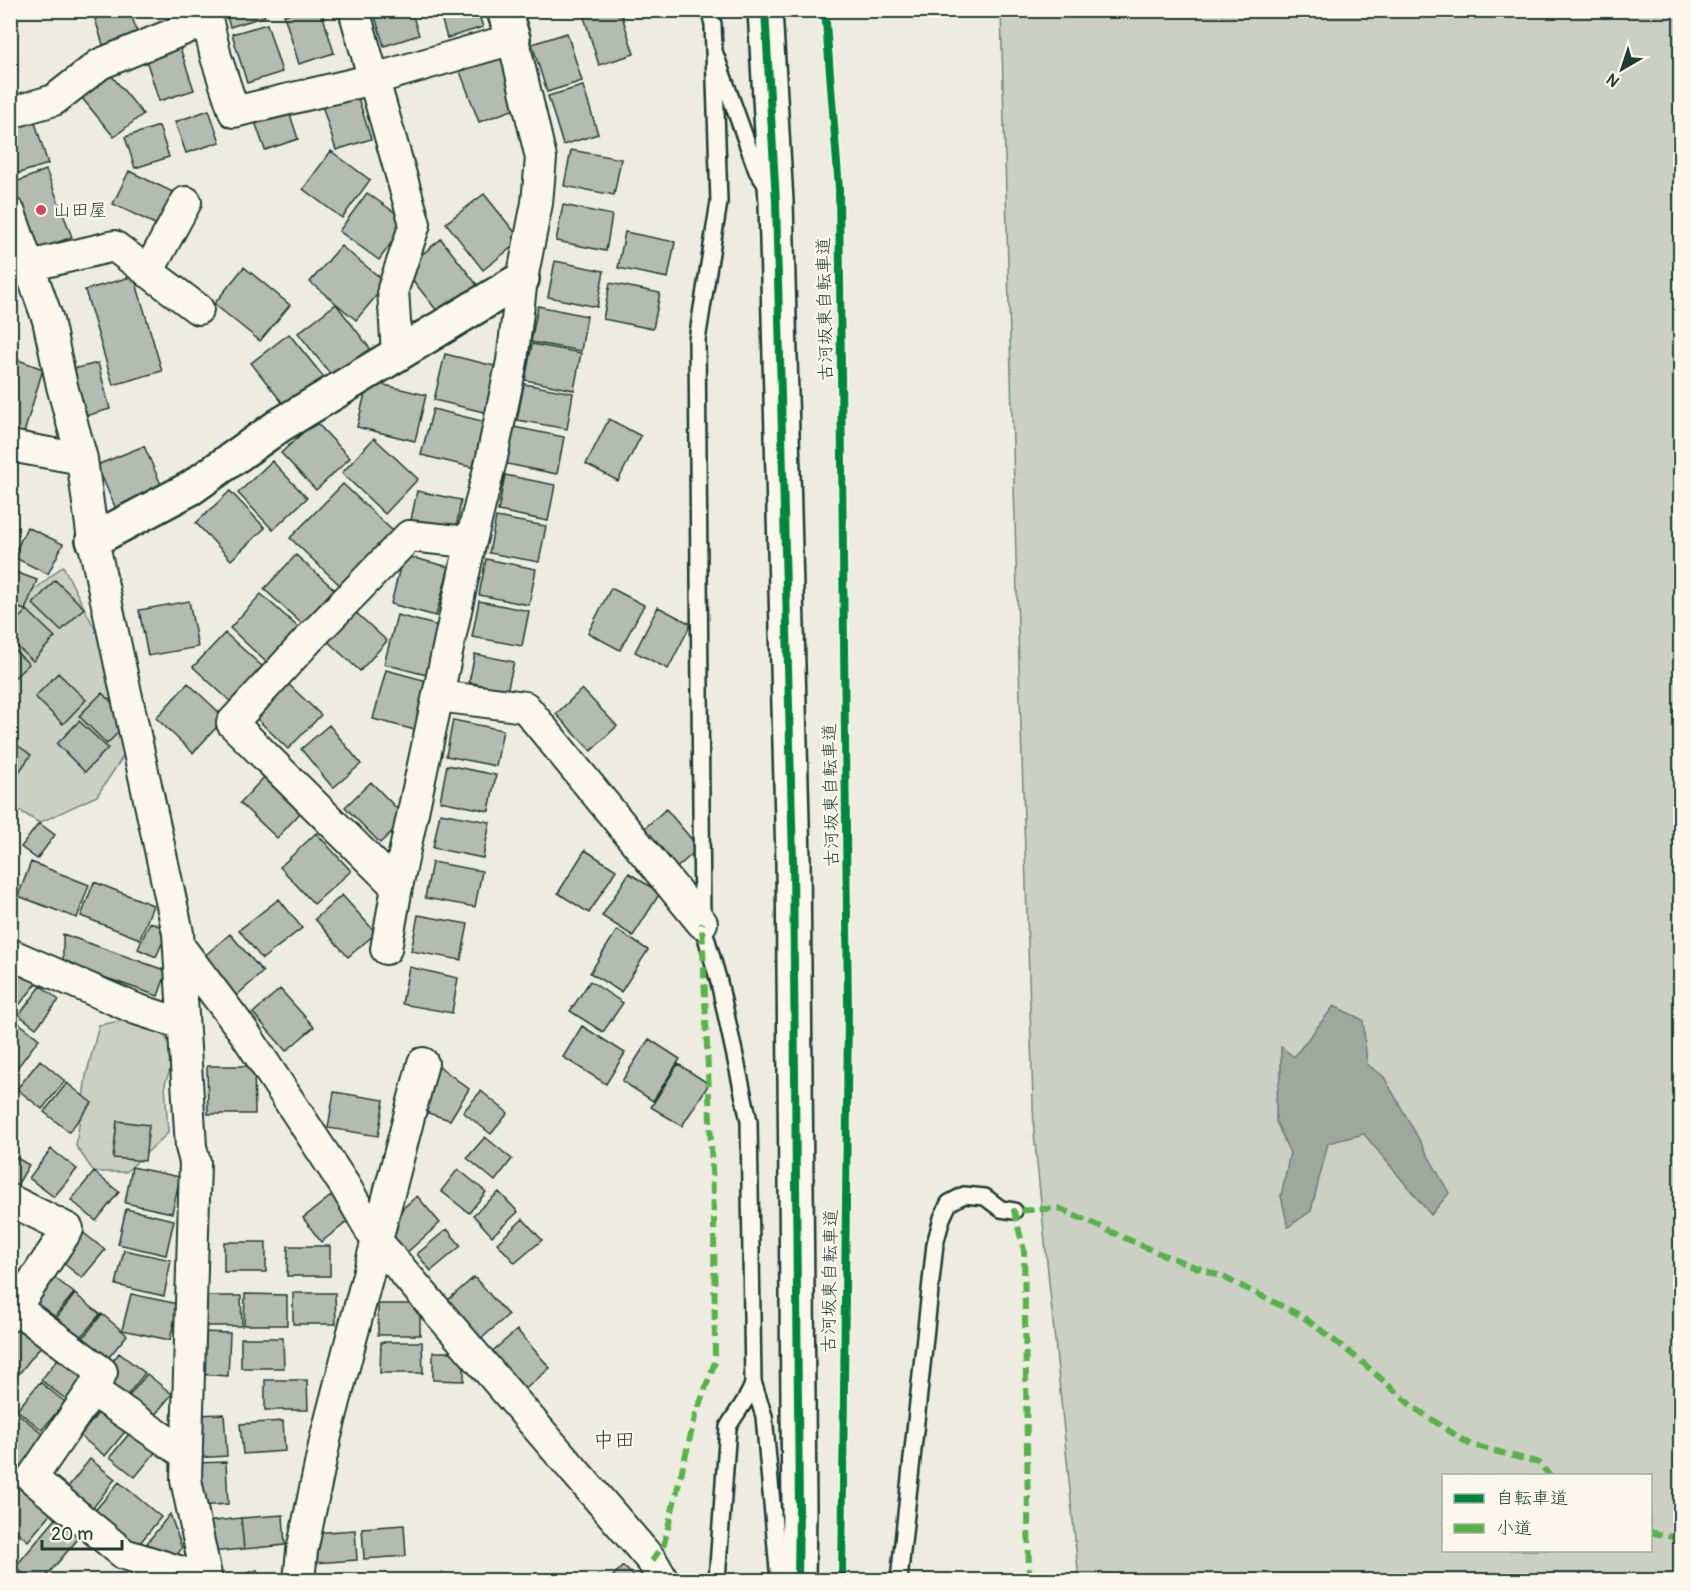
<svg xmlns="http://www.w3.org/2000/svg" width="1691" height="1591" viewBox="0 0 1691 1591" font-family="Pangolin,'Klee One',sans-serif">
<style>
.green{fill:#cbcfc4;stroke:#75867c;stroke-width:1.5;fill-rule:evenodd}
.water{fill:#9fa89f;stroke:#6c7d74;stroke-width:1.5}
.building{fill:#b4bbb0;stroke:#1f3d34;stroke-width:1.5}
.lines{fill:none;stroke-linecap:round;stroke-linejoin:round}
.lane-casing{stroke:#1f3d34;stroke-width:20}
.street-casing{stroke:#1f3d34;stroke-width:34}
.secondary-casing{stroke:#1f3d34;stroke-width:38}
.lane{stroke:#fbf7ec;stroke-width:15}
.street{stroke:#fbf7ec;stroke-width:30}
.secondary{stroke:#fbf7ec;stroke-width:33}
.quiet{stroke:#55b346;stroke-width:6;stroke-dasharray:12 6;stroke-linecap:butt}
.cycleway-casing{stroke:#fbf7ec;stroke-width:11}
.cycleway{stroke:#00873e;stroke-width:8}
.poi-dot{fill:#d1495b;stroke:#fbf7ec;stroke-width:2}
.labels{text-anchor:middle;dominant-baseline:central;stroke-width:4.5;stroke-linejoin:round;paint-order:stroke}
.poi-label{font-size:18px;fill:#1f3d34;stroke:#fbf7ec;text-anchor:start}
.street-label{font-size:18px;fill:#1f3d34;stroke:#fbf7ec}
.quarter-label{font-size:21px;fill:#1f3d34;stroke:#fbf7ec}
</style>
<rect width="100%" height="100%" fill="#eeece1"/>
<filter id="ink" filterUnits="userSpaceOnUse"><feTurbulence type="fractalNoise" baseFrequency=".0167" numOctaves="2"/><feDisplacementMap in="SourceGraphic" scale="12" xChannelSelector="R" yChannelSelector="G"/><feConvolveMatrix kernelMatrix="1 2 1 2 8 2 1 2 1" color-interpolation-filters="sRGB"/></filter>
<g filter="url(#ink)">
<path class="green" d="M1001,11H1680V1580H1079L1034,1133L1019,666ZM1444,1476H1650V1550H1444Z
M63,566L104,647L124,755L97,796L39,823L11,805L10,610Z
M126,1020L162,1034L177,1050L165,1084L168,1133L126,1172H94L76,1146L86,1076L99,1025Z"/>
<path class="water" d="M1334,1006L1363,1020L1367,1064L1384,1077L1449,1193L1431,1215L1364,1134L1328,1143L1311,1211L1288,1227L1281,1196L1290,1153L1276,1121V1098L1281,1073V1047L1294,1057Z"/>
<path class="building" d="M122,10H130L139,39L105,51L95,19Z
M225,10H263L265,16L230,27Z
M301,10H321L334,53L299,64L284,15Z
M373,10H411L419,35L384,46Z
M439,10H477L483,27L447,38Z
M603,10H620L634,54L599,65L584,17Z
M267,24L282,72L247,83L232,34Z
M567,33L582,81L547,92L532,44Z
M178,42L194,90L159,101L144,53Z
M503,50L523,106L479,122L458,66Z
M111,75L143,114L114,137L82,98Z
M583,86L598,134L563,145L548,96Z
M356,91L371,139L336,150L321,102Z
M288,108L298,139L265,150L254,119Z
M209,110L220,142L186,153L175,122Z
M33,116L48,164L13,175L10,167V123Z
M159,126L169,157L135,168L125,137Z
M571,150L621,159L614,195L564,186Z
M331,151L370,180L342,218L303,189Z
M46,170L72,237L37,250L11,184Z
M129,171L175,193L159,226L113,204Z
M367,193L407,221L379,260L339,231Z
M484,194L521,240L483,270L446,223Z
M563,205L612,215L606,251L556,241Z
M625,232L675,242L668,278L618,268Z
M441,239L478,286L441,316L404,269Z
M341,246L387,283L356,320L310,282Z
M555,261L604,271L597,307L548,297Z
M244,267L290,305L260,341L214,304Z
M134,276L162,371L113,385L85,290Z
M610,283L660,293L653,329L603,319Z
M336,304L372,351L335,380L298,333Z
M538,306L587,316L581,351L531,342Z
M289,334L326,380L288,410L251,363Z
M532,344L581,353L574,390L525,380Z
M445,354L503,368L492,414L434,400Z
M10,357L43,369L24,433L10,429Z
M98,363L110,409L82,417L69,370Z
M368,381L426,395L415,441L357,427Z
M524,384L573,393L567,429L517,420Z
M433,409L490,423L479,469L421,455Z
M609,419L641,436L618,481L586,464Z
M315,421L350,458L316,490L281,453Z
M514,427L564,437L557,474L507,464Z
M374,438L418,479L385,514L342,473Z
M144,446L163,489L116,509L97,465Z
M272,461L307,498L273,530L238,493Z
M505,475L555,485L548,521L498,511Z
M343,484L396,534L344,589L290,538Z
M230,491L265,528L231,560L196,523Z
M417,491L461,500L456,529L411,520Z
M496,517L546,526L539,562L489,553Z
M27,527L63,544L48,574L13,557Z
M296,555L334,589L302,624L264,589Z
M403,555L449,567L436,616L391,604Z
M486,559L536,569L529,605L479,595Z
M10,570L37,580L25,610L10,605Z
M55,580L84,608L61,631L33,604Z
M611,588L644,605L620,650L588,633Z
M261,594L299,628L267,663L230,628Z
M189,601L198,647L148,656L139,610Z
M479,601L529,611L522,646L472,637Z
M658,607L691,624L668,669L635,652Z
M351,608L387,641L360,671L324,638Z
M27,610L55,637L33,661L10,640V627Z
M397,615L443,627L430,676L384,664Z
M225,633L263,667L231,702L193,667Z
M10,646L29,664L10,682Z
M475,654L514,662L507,691L469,682Z
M386,670L431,682L419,731L373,719Z
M58,673L86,700L63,724L35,697Z
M284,680L321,715L288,749L252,714Z
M188,683L225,718L193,753L156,718Z
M582,689L617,726L591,751L556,714Z
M102,693L130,720L107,744L79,716Z
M453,720L503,730L496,766L446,756Z
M79,721L108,748L85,772L57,744Z
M329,725L361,764L333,788L301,749Z
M10,740L31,755L19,772L10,765Z
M447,765L496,775L489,811L440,801Z
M265,776L302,811L277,838L240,803Z
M371,782L406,818L380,843L345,807Z
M666,809L699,848L672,872L638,834Z
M440,813L490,822L483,858L433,848Z
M39,823L55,835L37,859L21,847Z
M316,833L351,871L314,904L280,867Z
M585,850L616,870L589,913L558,893Z
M31,862L89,885L77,918L18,896Z
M432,862L482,871L475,907L425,898Z
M629,873L660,893L633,936L602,916Z
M94,882L153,905L140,939L81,916Z
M342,895L376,933L348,957L315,919Z
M279,899L302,928L262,959L239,930Z
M418,915L468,924L461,960L411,951Z
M150,922L168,930L156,957L138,949Z
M617,930L648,950L621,992L590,973Z
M63,934L167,971L158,996L63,963Z
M230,934L263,972L236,996L202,958Z
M409,967L458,978L452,1013L402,1004Z
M20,968L38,982L15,1010L10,1006V980Z
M590,981L623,1003L603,1032L570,1011Z
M41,986L59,1000L36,1028L19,1015Z
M280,989L314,1027L286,1051L253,1013Z
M10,1016L39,1039L17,1068L10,1063Z
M582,1026L625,1053L606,1084L563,1057Z
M649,1039L680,1059L653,1101L622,1081Z
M40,1060L65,1081L42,1109L17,1089Z
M678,1064L709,1084L682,1126L651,1107Z
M207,1066H254L255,1114H208Z
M440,1067L469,1089L450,1120L425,1112L434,1070Z
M67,1083L92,1103L69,1132L44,1112Z
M481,1091L508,1113L491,1134L463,1112Z
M334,1092L384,1100L378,1136L328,1128Z
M117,1121L149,1125L145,1161L113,1158Z
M485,1137L512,1159L495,1181L467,1158Z
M51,1149L77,1169L54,1197L29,1178Z
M10,1154L29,1165L13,1192L10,1191Z
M132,1167L180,1177L172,1213L125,1203Z
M458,1169L486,1192L469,1213L441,1191Z
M94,1172L119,1192L96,1221L71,1200Z
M336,1192L355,1216L321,1242L303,1218Z
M499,1192L518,1212L492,1236L473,1215Z
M417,1196L440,1223L404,1255L393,1242L402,1209Z
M126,1209L174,1220L166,1255L118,1244Z
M523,1219L542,1240L515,1263L497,1243Z
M447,1229L461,1246L431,1271L417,1254Z
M80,1230L105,1250L82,1278L57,1258Z
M224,1242H266V1272H224Z
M288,1246H330V1276H287Z
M124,1250L171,1260L164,1296L116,1285Z
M10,1271L19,1277L10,1288Z
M49,1273L74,1293L51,1321L26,1301Z
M474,1277L508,1315L481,1339L447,1301Z
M293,1293H335L336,1324H293Z
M75,1294L100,1314L77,1342L53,1322Z
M131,1294L178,1304L170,1340L122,1330Z
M245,1294L287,1295V1325H244Z
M199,1296H241L242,1326H199Z
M378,1304H420V1335H378Z
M102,1314L127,1335L104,1363L79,1343Z
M16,1326L41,1346L18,1375L10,1369V1333Z
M517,1330L550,1368L523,1391L489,1354Z
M200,1332L230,1333L228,1376L197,1374Z
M241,1338H283L284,1368H241Z
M381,1342H422L423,1373H380Z
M64,1351L89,1371L67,1400L41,1380Z
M433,1352H464V1381L433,1380Z
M119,1353L145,1373L122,1402L97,1382Z
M147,1374L172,1394L149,1422L124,1402Z
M265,1380H307L308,1410H265Z
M40,1382L65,1402L42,1430L17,1410Z
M10,1407L48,1438L22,1469L10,1460Z
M103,1407L128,1428L105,1456L80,1436Z
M224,1414L227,1456L196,1458L194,1415Z
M283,1421L285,1451L243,1454L240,1424Z
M133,1429L158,1449L135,1477L110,1457Z
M90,1459L115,1479L93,1508L68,1487Z
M226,1462L228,1504L198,1506L195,1463Z
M12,1475L54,1510L28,1541L10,1526Z
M119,1482L161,1517L136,1548L93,1513Z
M60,1514L83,1533L43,1580H31L15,1567Z
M170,1514L182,1548L172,1562L147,1543Z
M283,1515L285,1545L244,1549L241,1518Z
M241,1518L244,1549L209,1552L206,1522Z
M404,1525L406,1556L364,1559L362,1528Z
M355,1530L357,1560L314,1563L312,1533Z
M146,1564L166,1580H132Z
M623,1566L638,1580H609Z
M257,1570L260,1580H226Z"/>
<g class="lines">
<defs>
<path id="lane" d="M709,10L713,24L714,51L757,171L769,189
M714,51L719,202L697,340L702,923L719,982L749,1121L753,1382L764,1416L779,1580
M717,1580L728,1427C735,1414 752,1394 753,1382
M899,1580L935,1244L942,1218L949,1203L964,1195L985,1197L1001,1209L1014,1211"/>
<path id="street" d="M205,10L216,57L234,112L374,79L513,39L541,158L537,203L522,279L512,361L492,457L470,545L397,887L386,949
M354,10L415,224L393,289L397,355
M10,113L54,100L100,64L207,20
M10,213L48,320L62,386L82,459L93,540L178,933L191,1147L195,1162L186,1480L207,1580
M29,266L114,246L198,309
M148,272L186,202
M10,446L82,459
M438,696L525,707L702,923
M397,887L232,723L308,640L409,536L459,541L470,545
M179,946L244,1032L345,1186L376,1240L652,1561L663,1580
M10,954L136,1009L183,1024
M10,1200L68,1229L10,1316
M16,1308L102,1372L92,1390
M187,1455L92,1390L32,1478L124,1554L185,1573L204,1575
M299,1580L302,1551L326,1436L423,1063"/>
<path id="secondary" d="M504,10L513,39
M765,10L776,202L793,860L799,1509L798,1580
M93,540L191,488L280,425L522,279"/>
</defs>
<use href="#lane" class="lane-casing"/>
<use href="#street" class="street-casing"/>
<use href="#secondary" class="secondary-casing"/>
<use href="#lane" class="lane"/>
<use href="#street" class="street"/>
<use href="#secondary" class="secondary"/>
<path class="quiet" d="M1650,1532L1680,1539
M652,1561L664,1544L695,1417L715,1362L714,1219L702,923
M1029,1580L1024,1250L1014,1211L1058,1208L1156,1252L1225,1278L1302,1316L1361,1361L1413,1407L1469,1444L1539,1463L1550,1476"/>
<defs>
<path id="cycleway" d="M765,10L776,202L793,860L799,1509L798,1580
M825,10L839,189L848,1010L842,1580"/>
</defs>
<use href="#cycleway" class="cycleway-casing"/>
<use href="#cycleway" class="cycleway"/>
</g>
</g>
<circle class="poi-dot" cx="41" cy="210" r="6"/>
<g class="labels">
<g class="poi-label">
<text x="53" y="210">山田屋</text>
</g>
<g class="street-label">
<text transform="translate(825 309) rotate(-91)">古河坂東自転車道</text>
<text transform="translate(831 795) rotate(-91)">古河坂東自転車道</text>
<text transform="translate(830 1281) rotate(-89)">古河坂東自転車道</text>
</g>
<g class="quarter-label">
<text x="614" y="1440">中田</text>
</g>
</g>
<rect width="1691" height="1591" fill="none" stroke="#fbf7ec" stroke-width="36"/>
<rect x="18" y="18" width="1655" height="1555" fill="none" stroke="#1f3d34" stroke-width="2" filter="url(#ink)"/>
<rect x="1442" y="1474" width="210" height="78" fill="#fbf7ec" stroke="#a3ada2" stroke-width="1.5"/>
<rect x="1454" y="1494" width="30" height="9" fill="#00873e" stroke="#a3ada2" stroke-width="1.5"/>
<text x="1496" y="1504" font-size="18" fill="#1f3d34">自転車道</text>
<rect x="1454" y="1524" width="30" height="9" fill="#55b346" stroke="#a3ada2" stroke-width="1.5"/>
<text x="1496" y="1534" font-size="18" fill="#1f3d34">小道</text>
<g transform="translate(1622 69) rotate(219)" stroke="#fbf7ec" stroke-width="4.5" paint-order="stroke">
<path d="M0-4.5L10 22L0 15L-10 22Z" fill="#1f3d34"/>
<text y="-9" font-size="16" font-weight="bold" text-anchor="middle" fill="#1f3d34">N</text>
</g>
<path d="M42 1540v9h80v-9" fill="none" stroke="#1f3d34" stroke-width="3"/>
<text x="51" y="1540" font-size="18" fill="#1f3d34" stroke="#fbf7ec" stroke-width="4.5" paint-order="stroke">20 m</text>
</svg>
